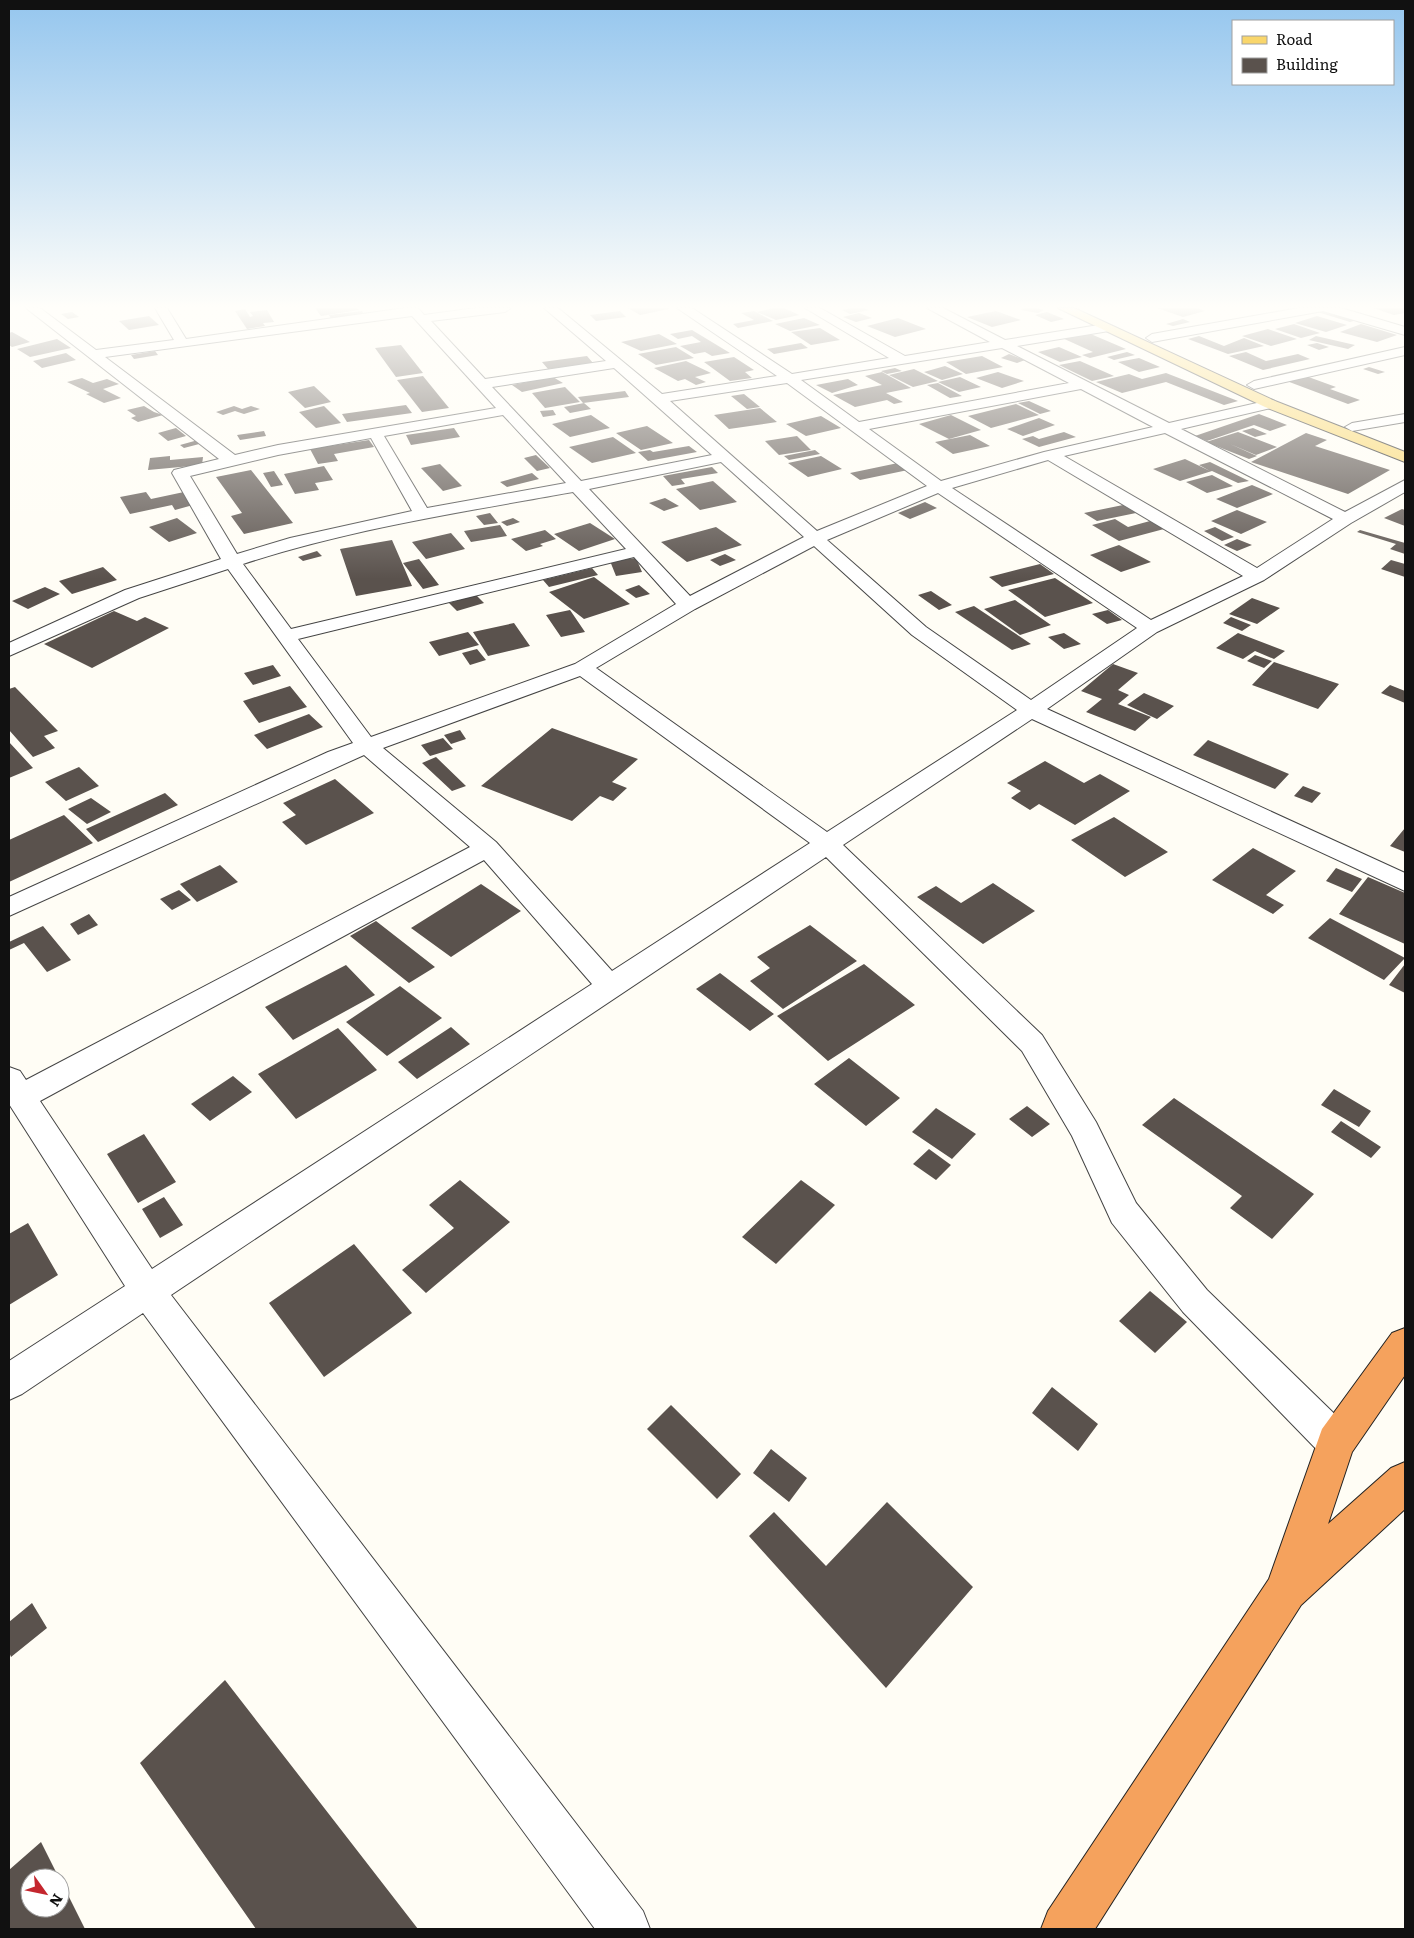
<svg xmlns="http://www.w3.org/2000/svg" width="1414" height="1938" viewBox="0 0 1414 1938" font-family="Literata,serif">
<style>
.building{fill:#5a524d}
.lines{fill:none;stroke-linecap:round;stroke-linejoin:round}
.minor-casing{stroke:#444;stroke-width:2}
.major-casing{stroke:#222;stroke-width:2}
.highway-casing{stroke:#222;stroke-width:2}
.minor{fill:#fff;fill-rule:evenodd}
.major{fill:#f9d66b;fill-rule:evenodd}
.highway{fill:#f5a25d;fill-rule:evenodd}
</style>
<rect width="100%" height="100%" fill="#fffdf5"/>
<path class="building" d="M315,308H357L359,310L321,316Z
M628,308H669V309L640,315Z
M773,308H784L799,315L776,320L757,312Z
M851,308H864L869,310L850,314L842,310Z
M1024,308H1037L1044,310L1038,313L1021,310Z
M1157,308H1197L1205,311L1183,317Z
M1317,308L1357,320L1350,322L1311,310Z
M1373,308H1405V313L1394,315Z
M245,309L250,317L253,316L250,312L267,310L274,322L263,323L265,326L247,329L235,311Z
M362,311L364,315L331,319L329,315Z
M620,311L626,317L596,321L590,315Z
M754,311L773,321L738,328L733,324L754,320L741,313Z
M996,311L1021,320L992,327L967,317Z
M72,312L79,317L68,319L61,314Z
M1047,312L1064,319L1051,322L1035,315Z
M859,313L872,318L856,322L843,317Z
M149,316L159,325L129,330L119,321Z
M1317,316L1347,325L1326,332L1295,323Z
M804,318L820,325L790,331L775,324Z
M898,318L926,329L895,337L867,326Z
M1183,319L1190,322L1173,326L1166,324Z
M1294,324L1320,333L1301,338L1275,329Z
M1361,324L1397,335L1377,342L1340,332Z
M820,328L840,340L811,345L791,332Z
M1268,329L1297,339L1271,346L1242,336Z
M692,330L730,353L712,356L705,352L694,354L680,346L701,342L692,336L678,339L670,334Z
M12,332L30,342L12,347L9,345V333Z
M1086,332L1126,349L1090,358L1082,355L1093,352L1060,337Z
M659,334L677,344L641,351L621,342Z
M1199,336L1224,346L1244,338L1264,346L1228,354L1188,339Z
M1316,336L1355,345L1348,349L1309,340Z
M57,339L71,348L30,357L17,349Z
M801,343L808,348L774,354L767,349Z
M1317,343L1329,347L1319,350L1307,345Z
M401,345L423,373L396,377L375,348Z
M676,347L694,358L656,365L638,354Z
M1059,347L1082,357L1060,362L1038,352Z
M155,351L158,355L134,359L131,355Z
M1127,352L1135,355L1114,360L1107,357Z
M1246,352L1266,361L1298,354L1310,359L1263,370L1229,356Z
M66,353L76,360L42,368L33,361Z
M1009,354L1025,360L1017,363L1001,358Z
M587,356L593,363L548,369L542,362Z
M982,356L1003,367L966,374L946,362Z
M734,357L754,370L745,372L752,378L730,381L704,362Z
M1139,358L1160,367L1139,372L1118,362Z
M686,361L711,373L695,377L706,382L696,385L685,379L678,381L654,368Z
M1080,361L1114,376L1092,381L1059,365Z
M945,366L963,374L942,380L924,372Z
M1369,367L1385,372L1378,374L1363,369Z
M895,368L902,371L887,374L881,371Z
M914,369L938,381L913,387L889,375Z
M882,372L911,388L886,393L903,402L894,404L887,400L855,407L833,395L882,385L865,376Z
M998,372L1024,381L1002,388L976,378Z
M1166,373L1238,401L1224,405L1166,382L1122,393L1096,382L1129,374L1142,379Z
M1303,375L1336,387L1330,389L1360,400L1348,404L1284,380Z
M423,376L449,408L422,412L397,380Z
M553,377L563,383L522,392L512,385Z
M960,377L981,387L959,392L938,382Z
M82,378L93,383L107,379L119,384L103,389L121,398L104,403L86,394L90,393L67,382Z
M848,379L858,385L832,393L816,385Z
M938,383L962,396L950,398L927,385Z
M314,386L331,402L305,408L288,392Z
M565,387L580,402L545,408L532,393Z
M625,391L629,397L583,403L578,397Z
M744,394L760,407L747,409L731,396Z
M1029,401L1051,411L1040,414L1018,403Z
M584,403L591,409L570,413L564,407Z
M1016,404L1039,415L991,428L968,416Z
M406,405L412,413L347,422L342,414Z
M144,406L154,412L163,415L138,422L131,418L136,416L127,410Z
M234,406L242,409L251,406L260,409L244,414L235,411L223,415L216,412Z
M324,406L341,423L316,428L299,412Z
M760,408L777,422L729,429L714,415Z
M553,410L556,415L543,417L540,411Z
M1259,414L1287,425L1270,431L1254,425L1207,441L1195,436Z
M591,415L610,428L570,437L552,424Z
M951,415L981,430L949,439L919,424Z
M821,416L841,428L806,436L786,424Z
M1039,418L1055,425L1023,436L1007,429Z
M647,426L673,443L641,450L616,433Z
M176,428L186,436L168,441L158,433Z
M454,428L460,437L411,445L406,435Z
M1253,428L1267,434L1255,437L1242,431Z
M264,431L266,436L240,440L237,435Z
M1064,432L1076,437L1039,447L1022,439L1033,436L1039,439Z
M1238,432L1277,447L1256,455L1230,444L1257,456L1249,459L1206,442Z
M1306,433L1327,440L1315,446L1390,470L1348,494L1251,462Z
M970,435L990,446L953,454L935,442Z
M797,436L811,450L779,455L765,441Z
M613,437L636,453L592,463L569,447Z
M198,440L203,443L184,448L180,445Z
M369,440L374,447L334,454L338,461L318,464L310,449Z
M689,446L697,452L648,461L638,452L650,450L653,452Z
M815,450L820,454L789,460L784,456Z
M536,455L550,468L537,471L524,458Z
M170,456V460L203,457L202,465L148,470L150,458Z
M821,456L842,469L808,477L788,463Z
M1185,459L1210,471L1199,465L1210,462L1249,481L1238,483L1212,471L1180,481L1153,469Z
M898,463L908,470L860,480L850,473Z
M440,464L462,486L443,491L421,468Z
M324,466L333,480L315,483L319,490L295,494L284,474Z
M712,467L718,473L681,479L685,484L672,486L663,476Z
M251,470L293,523L244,534L231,516L242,513L216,477Z
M274,471L283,485L271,487L263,473Z
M532,473L539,479L507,487L500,482Z
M1212,475L1233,486L1207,493L1186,482Z
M713,481L737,502L700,510L676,489Z
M1252,485L1273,494L1237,508L1216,499Z
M146,492L151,499L184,492L193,505L175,510L172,505L130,514L120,497Z
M665,498L679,506L664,511L649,503Z
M925,502L937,508L910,519L898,513Z
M1123,505L1136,513L1097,521L1084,513Z
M1402,509L1405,510V526L1384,518Z
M1237,510L1267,522L1241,534L1211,521Z
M490,513L498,523L484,525L476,516Z
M177,518L197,533L169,542L149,527Z
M513,518L520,522L507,526L501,522Z
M1115,519L1128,527L1150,521L1164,529L1119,541L1092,525Z
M590,523L615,539L579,551L554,534Z
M500,525L507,536L471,542L464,531Z
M716,527L742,545L687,562L661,542Z
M1215,527L1234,537L1222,541L1204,531Z
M545,530L556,539L540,544L543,546L526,551L511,539Z
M1360,530L1405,543V554L1390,549L1396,544L1357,532Z
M451,533L465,549L426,559L412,542Z
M1237,539L1252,545L1237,551L1224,545Z
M392,540L412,586L356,596L340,549Z
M1119,545L1151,562L1121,572L1090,555Z
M317,551L322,556L303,561L298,557Z
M725,554L736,560L720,566L710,560Z
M636,558L642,572L616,576L610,561Z
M419,559L439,585L423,589L403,563Z
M1391,560L1405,564V577L1381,569Z
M1040,564L1054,574L1002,587L989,577Z
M103,567L117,580L72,594L59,581Z
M592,568L598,575L549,587L543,580Z
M594,577L630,604L584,619L549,592Z
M1055,578L1093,603L1045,617L1008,590Z
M639,585L650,594L636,598L625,590Z
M45,587L60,594L28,609L12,601Z
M931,591L952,605L939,610L918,595Z
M476,595L484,603L457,611L449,603Z
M1252,598L1280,608L1257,624L1229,614Z
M1015,600L1051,625L1020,635L984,609Z
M974,606L1031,644L1012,650L955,612Z
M570,610L585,632L561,637L546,615Z
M1108,610L1122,620L1107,624L1092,614Z
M114,611L137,621L145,617L169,628L92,668L44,644Z
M1231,617L1251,625L1242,631L1223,623Z
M514,623L530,646L488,656L473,632Z
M468,632L479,645L439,656L429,642Z
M1064,633L1081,644L1064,649L1048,637Z
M1238,633L1285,651L1274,659L1255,651L1243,659L1216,648Z
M477,649L486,660L470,665L462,653Z
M1255,655L1272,661L1264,668L1247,661Z
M1274,662L1339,684L1318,709L1252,685Z
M1113,664L1138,673L1118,690L1129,695L1118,704L1151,717L1135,731L1086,712L1102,699L1081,691Z
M273,665L281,676L253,685L244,673Z
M1390,685L1405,691V703L1381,693Z
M290,686L307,707L259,723L243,701Z
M15,687L58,731L44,736L55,748L33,757L9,730V689Z
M1144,693L1174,706L1157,719L1127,705Z
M309,714L323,727L267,749L254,735Z
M552,728L638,759L612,782L627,788L613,801L600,796L572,821L481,786Z
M460,730L466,739L451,744L444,735Z
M443,738L453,749L430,756L421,745Z
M1208,740L1289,774L1275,789L1193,755Z
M9,742L33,768L9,778Z
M436,757L466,786L452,791L422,763Z
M1045,761L1084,783L1100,774L1130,791L1075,825L1039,804L1030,810L1011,798L1021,791L1007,783Z
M79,767L99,786L66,801L45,782Z
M335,779L374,813L306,845L282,822L296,815L283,803Z
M1303,786L1321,793L1312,803L1294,796Z
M165,793L178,805L98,842L86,829Z
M91,798L111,812L87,824L68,809Z
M64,815L93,843L9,882V840Z
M1114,817L1168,852L1125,877L1071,840Z
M1405,828V852L1390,846Z
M1253,848L1296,871L1266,895L1284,905L1273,914L1212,880Z
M220,865L238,882L197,902L180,884Z
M1336,868L1362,879L1352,892L1326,881Z
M1368,877L1405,893V944L1339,914Z
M993,883L1035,911L983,944L917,897L936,886L961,903Z
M481,884L521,911L451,957L411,928Z
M179,890L191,900L172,910L160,899Z
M89,914L98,925L78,935L70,924Z
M1330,918L1405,958L1384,980L1308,938Z
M376,921L435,967L409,983L350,936Z
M810,925L857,961L783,1009L750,981L770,968L757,957Z
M43,926L71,960L47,972L24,943L9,950V942Z
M864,964L915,1005L828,1061L777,1016Z
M1405,964V993L1389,985Z
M346,965L375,995L293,1040L265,1007Z
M720,973L774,1014L750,1031L696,989Z
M400,986L442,1018L387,1056L346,1022Z
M451,1027L470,1044L417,1079L398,1062Z
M338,1028L377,1070L296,1119L258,1074Z
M849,1058L900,1098L866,1126L814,1084Z
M233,1076L252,1092L210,1121L191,1104Z
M1334,1089L1371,1111L1359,1127L1321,1105Z
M1174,1098L1314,1194L1272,1239L1230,1208L1242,1196L1142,1125Z
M1027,1106L1050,1124L1032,1137L1009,1119Z
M936,1108L976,1134L952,1159L912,1132Z
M1341,1121L1381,1147L1371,1158L1331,1132Z
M144,1134L176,1182L138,1203L107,1154Z
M929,1149L951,1165L936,1180L913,1164Z
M460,1180L510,1222L426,1293L402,1270L454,1228L429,1205Z
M801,1180L835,1205L776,1264L742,1237Z
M164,1197L183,1225L160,1238L142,1209Z
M28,1223L58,1275L9,1305V1234Z
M354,1244L412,1313L324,1377L269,1303Z
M1150,1291L1187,1322L1155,1353L1119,1321Z
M1052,1387L1098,1424L1078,1451L1032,1413Z
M671,1405L741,1474L717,1499L647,1429Z
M771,1449L807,1478L789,1502L753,1473Z
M887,1502L973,1587L886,1688L749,1536L774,1512L826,1566Z
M32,1603L47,1628L11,1657L9,1652V1622Z
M225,1680L418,1929H256L140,1763Z
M41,1842L59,1878H30V1908H60V1879L85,1929H9V1870Z"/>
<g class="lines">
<defs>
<path id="minor" d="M26,308H40L96,350L174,340L155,308H167L186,339L405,308H418L424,315L476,308H511L505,312L431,321L485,379L606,361L544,308H558L662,394L777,376L677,308H692L792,374L889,358L805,308H820L905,356L990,342L927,308H943L1005,340L1105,324L1109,325L1111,328L1109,331L1017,346L1169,423L1270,400L1275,401L1277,404L1275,407L1181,429L1345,512L1405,480V492L1351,523L1264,580L1157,632L1047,709L1405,873V891L1032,719L843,845L1042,1035L1096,1122L1136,1203L1207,1290L1350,1429L1355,1442L1350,1455L1336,1461L1322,1455L1183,1312L1112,1223L1072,1136L1022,1051L826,857L171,1295L643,1911L650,1929H595L143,1313L22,1394L9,1400V1361L125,1286L9,1104V1067L20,1071L26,1080L470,847L364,755L9,916V897L328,752L353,743L228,569L139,598L9,656V643L125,590L221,559L172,473L174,470L219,459ZM412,316L496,408L278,445L235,455L105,357ZM1002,348L1069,383L859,422L801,380ZM614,368L712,455L581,481L492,387ZM787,383L927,486L817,531L670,401ZM1081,389L1153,427L1044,452L941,481L869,429ZM503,415L566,483L427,508L384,436ZM1165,433L1333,519L1257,568L1064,456ZM371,438L412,511L290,538L237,554L190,476L278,455ZM1048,460L1243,576L1151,620L952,488ZM721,462L804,537L690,596L589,489ZM573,492L626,549L291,629L243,564C350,529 462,512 573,492ZM938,493L1137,628L1031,700L926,627L827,540ZM814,546L912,635L1017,710L827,832L596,668L695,609ZM634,557L676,604L575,664L371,737L298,639ZM580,676L810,843L612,971L496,842L383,748ZM484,860L592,984L152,1269L40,1101Z
M1299,308H1341L1405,327V335L1323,311L1152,342L1146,338L1152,334Z
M1405,347V355L1254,389L1247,385L1254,381Z
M1405,414V422L1352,431L1345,427L1352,423Z"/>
<path id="major" d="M1058,308H1074L1275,401L1405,452V462L1265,407Z"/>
<path id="highway" d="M1405,1328V1375L1352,1452L1328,1524L1391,1468L1405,1462V1509L1301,1605L1095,1929H1041L1048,1911L1269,1579L1322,1429L1392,1333Z"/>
</defs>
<use href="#minor" class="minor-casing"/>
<use href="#major" class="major-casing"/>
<use href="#highway" class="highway-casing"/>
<use href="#minor" class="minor"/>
<use href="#major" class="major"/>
<use href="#highway" class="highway"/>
</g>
<linearGradient id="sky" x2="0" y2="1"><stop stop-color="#95c6ee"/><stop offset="0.53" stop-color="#fffefa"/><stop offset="1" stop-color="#fffefa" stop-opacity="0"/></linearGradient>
<rect width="1414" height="579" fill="url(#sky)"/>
<rect width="1414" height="1938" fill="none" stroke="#111111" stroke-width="20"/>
<rect x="1232" y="20" width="162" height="65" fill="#ffffff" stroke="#a0a0a0"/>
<rect x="1242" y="36" width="25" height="8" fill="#f9d66b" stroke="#a0a0a0"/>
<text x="1276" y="45" font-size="15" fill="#111111">Road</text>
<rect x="1242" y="58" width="25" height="15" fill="#5a524d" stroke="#a0a0a0"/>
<text x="1276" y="70" font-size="15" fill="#111111">Building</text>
<g transform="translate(45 1893) rotate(123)"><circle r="24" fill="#ffffff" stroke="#a0a0a0"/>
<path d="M0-4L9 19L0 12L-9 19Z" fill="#c4262e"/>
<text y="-8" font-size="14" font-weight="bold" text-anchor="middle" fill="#111111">N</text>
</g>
</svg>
